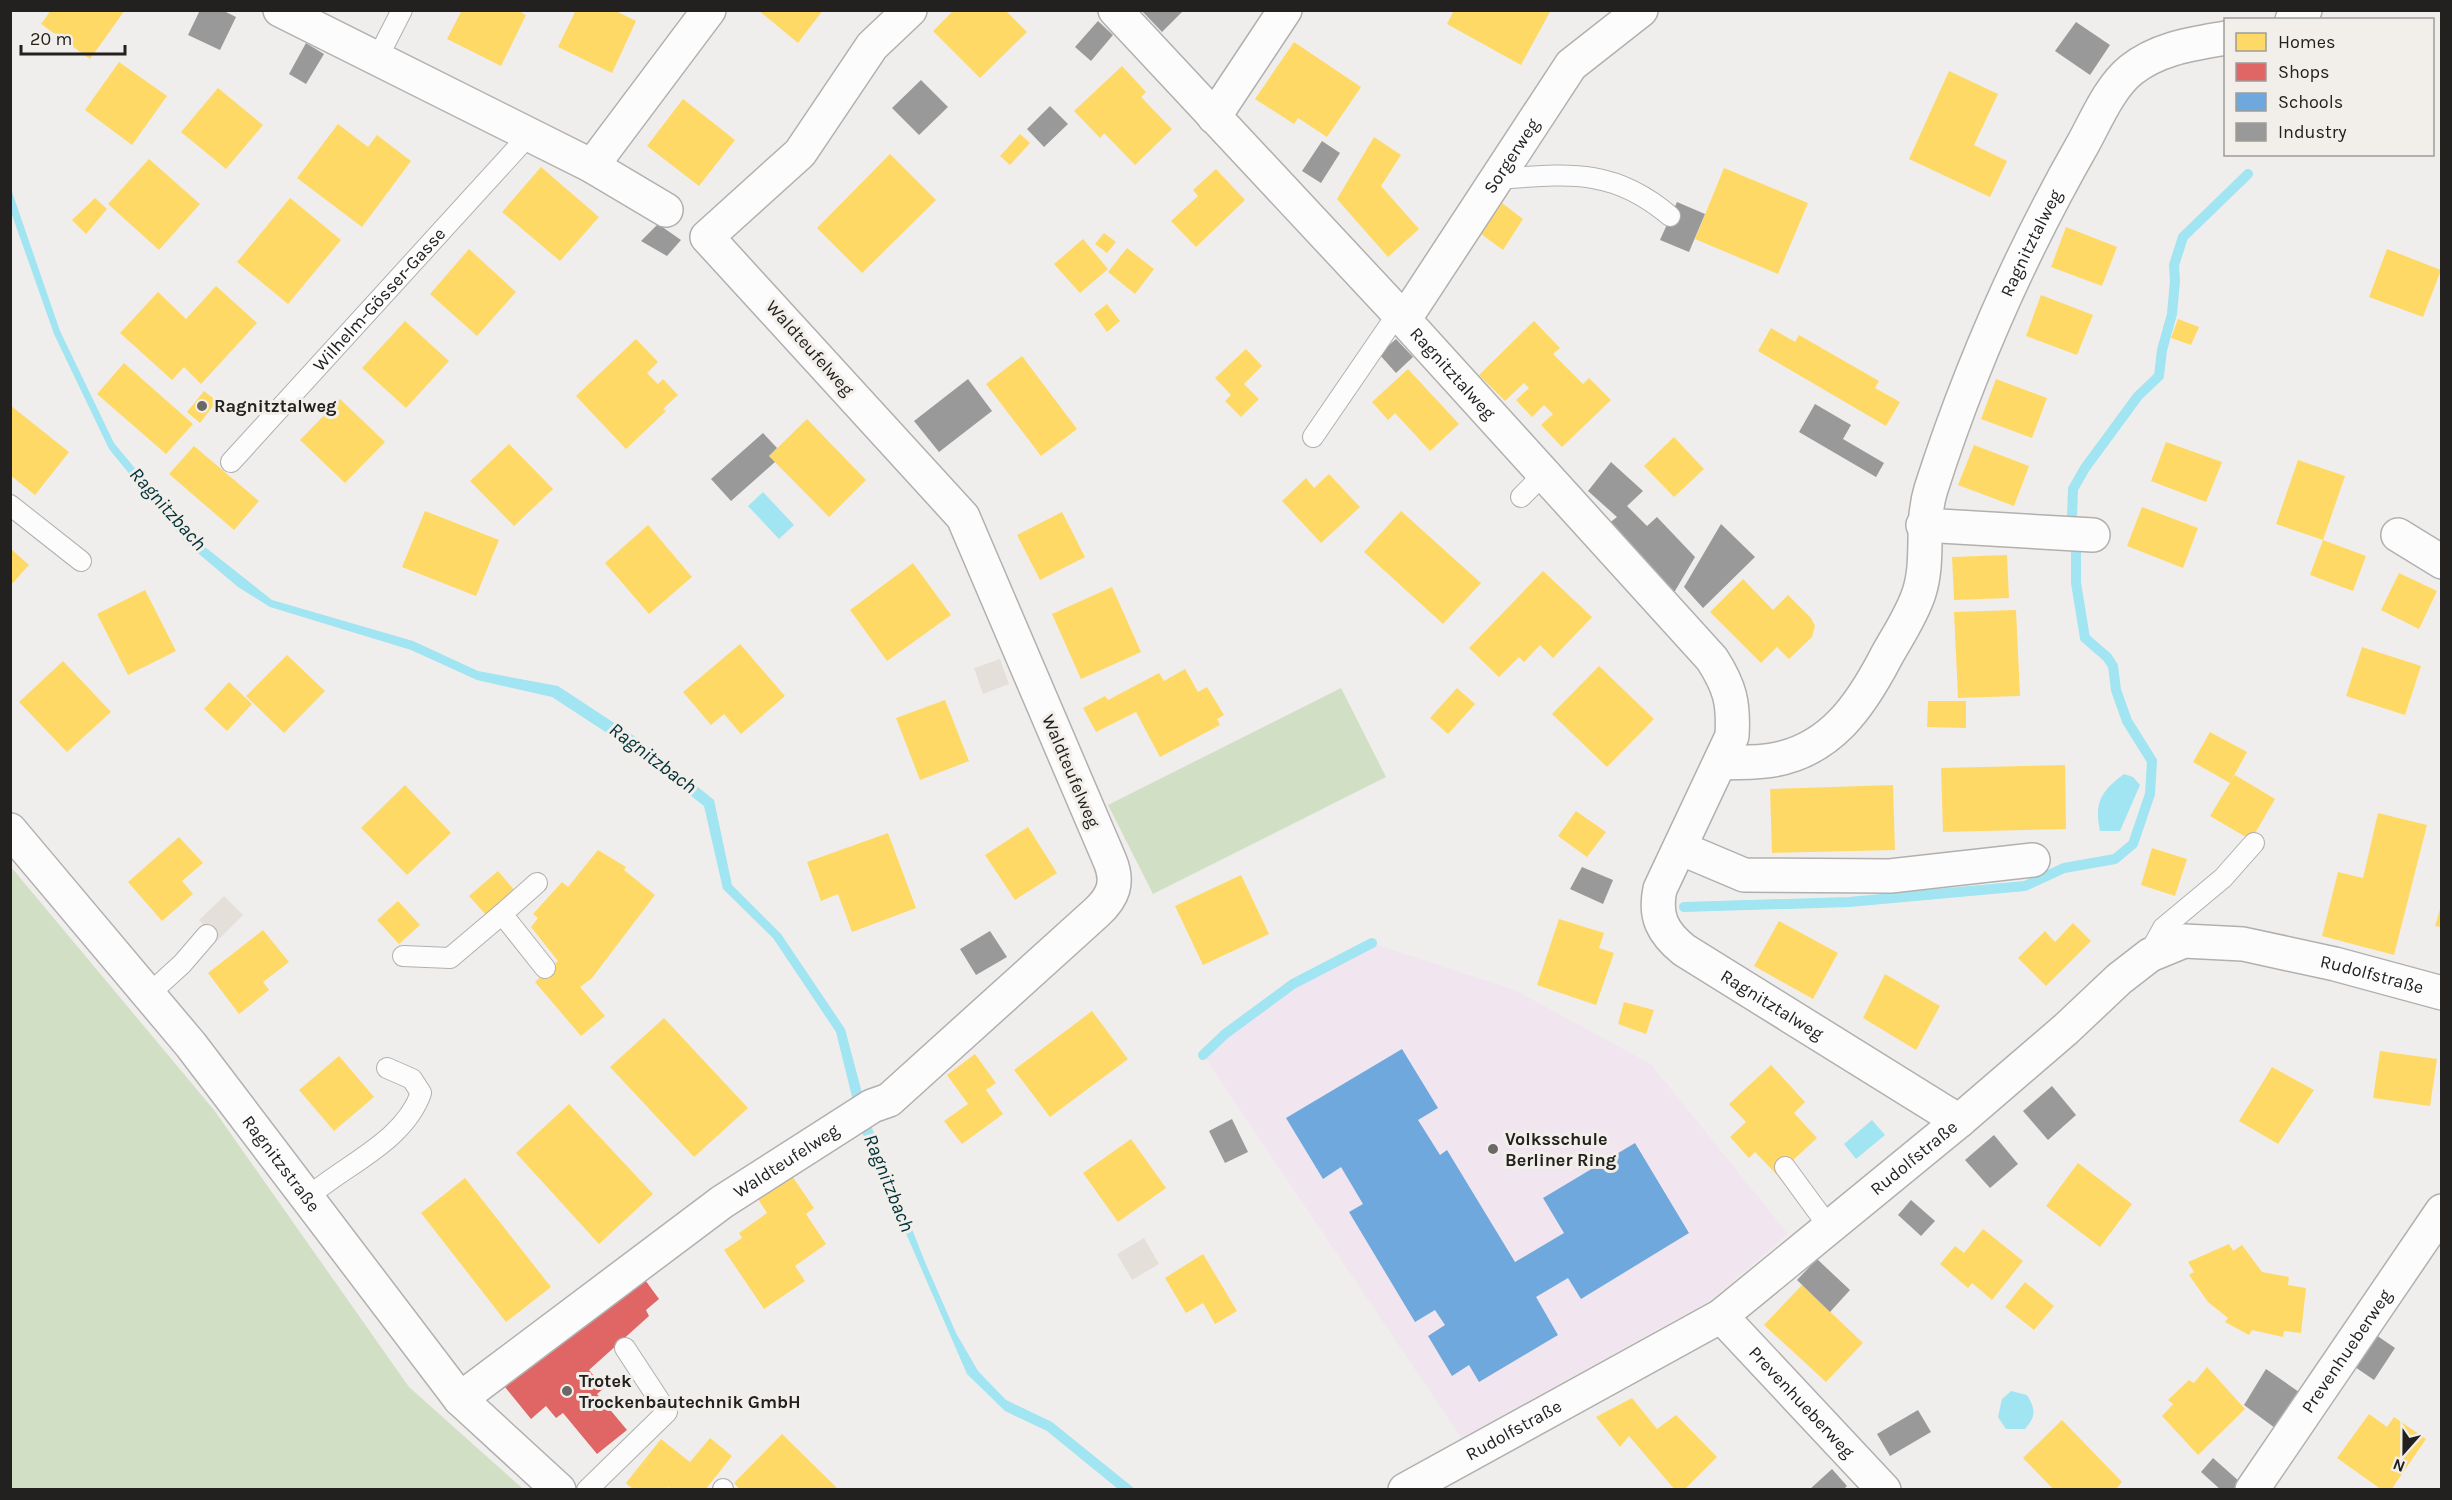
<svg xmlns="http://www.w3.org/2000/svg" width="2452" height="1500" viewBox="0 0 2452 1500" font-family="Karla,sans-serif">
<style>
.built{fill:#e4dfd8}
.education{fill:#f1e6ef}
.green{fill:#d1dfc4}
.water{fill:#a1e4f2}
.homes{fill:#ffd966}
.shops{fill:#e06666}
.schools{fill:#6fa8dc}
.industry{fill:#999}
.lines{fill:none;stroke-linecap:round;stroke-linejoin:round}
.stream{stroke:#a1e4f2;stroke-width:10}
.service-casing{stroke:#b2b0ae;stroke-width:22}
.minor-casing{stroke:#b2b0ae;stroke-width:36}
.secondary-casing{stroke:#b2b0ae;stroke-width:36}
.service{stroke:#fdfcfc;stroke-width:20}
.minor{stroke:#fdfcfc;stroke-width:33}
.secondary{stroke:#fdfcfc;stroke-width:33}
.poi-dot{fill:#6a6967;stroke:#f2efea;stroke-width:2}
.labels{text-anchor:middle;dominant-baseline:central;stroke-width:6;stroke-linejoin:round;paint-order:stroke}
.street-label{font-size:18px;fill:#222120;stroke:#f2efea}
.poi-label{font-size:18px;font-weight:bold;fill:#222120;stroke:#f2efea;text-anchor:start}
.water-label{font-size:20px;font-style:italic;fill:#00313a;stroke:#f2efea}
</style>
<rect width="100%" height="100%" fill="#f0eeec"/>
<path class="built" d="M1000,659L1009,684L983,694L974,668Z
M224,896L243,915L218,940L199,920Z
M1144,1238L1159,1264L1132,1280L1117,1254Z"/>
<path class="education" d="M1372,943L1515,990L1651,1064L1788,1234L1711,1300L1461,1438L1203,1055L1225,1033L1293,984Z"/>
<path class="green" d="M1341,688L1386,777L1153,894L1108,805Z
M11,867L214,1110L409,1387L523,1489H11Z"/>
<path class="water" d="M10,186L60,331L114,443L191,536L272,600L413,641L478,671L558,686L634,736L714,800L732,885L781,934L845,1029L870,1123L925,1262L956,1333L978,1371L1006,1400L1052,1422L1135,1489H1118L1047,1431L1005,1411L967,1374L859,1125L836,1032L773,938L723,889L704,806L627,746L552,697L477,680L411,650L270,607L238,587L186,543L109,449L54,334L11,212Z
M763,492L794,525L779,539L748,506Z
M2124,774L2133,777L2140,785L2120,831H2100C2094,803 2101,791 2124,774Z
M1872,1120L1885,1135L1856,1159L1844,1144Z
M2011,1391L2027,1395C2036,1410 2036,1416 2025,1429H2006L1998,1417L2002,1399Z"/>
<path class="homes" d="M51,10H125L90,59L41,24Z
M462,10H517L526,15L501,66L447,39Z
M576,10H614L636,21L612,73L558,47Z
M758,10H823L798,43Z
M954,10H1005L1027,32L980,78L933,31Z
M1454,10H1551L1521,65L1447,24Z
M1294,42L1361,87L1327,137L1298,118L1294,124L1255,99Z
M119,62L167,96L132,145L85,110Z
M1122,66L1146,92L1141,97L1172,129L1135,165L1104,133L1100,138L1074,111Z
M1949,71L1998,94L1974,145L2007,161L1990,197L1909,159Z
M218,88L263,125L226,169L181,132Z
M683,99L735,140L699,186L647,146Z
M338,124L368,147L377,135L411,161L362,227L297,178Z
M1020,134L1030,143L1010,165L1000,156Z
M1374,137L1401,155L1381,186L1419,229L1388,257L1337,199Z
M890,154L936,200L862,273L817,228Z
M149,159L200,204L159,250L108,204Z
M541,167L599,217L560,261L502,212Z
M1724,168L1808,203L1778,274L1695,239Z
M1216,169L1245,200L1196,247L1171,221L1198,196L1193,190Z
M95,198L107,209L86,234L72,220Z
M290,198L341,240L288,304L237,262Z
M1502,203L1523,219L1503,250L1481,234Z
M2066,227L2117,247L2102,286L2051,267Z
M1104,233L1116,242L1107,253L1095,244Z
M1083,239L1108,269L1080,293L1054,264Z
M1127,248L1154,269L1135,294L1108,272Z
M469,249L516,292L477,336L430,294Z
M2387,249L2441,270L2423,317L2369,297Z
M216,286L257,323L201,384L184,367L172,380L120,333L158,292L186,319Z
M2041,295L2093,315L2077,355L2026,336Z
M1107,304L1120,321L1107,332L1094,314Z
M2178,319L2199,327L2191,345L2171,338Z
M405,321L449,361L406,408L362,368Z
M1534,321L1560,348L1553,354L1583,384L1589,378L1611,400L1562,447L1541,425L1553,414L1544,405L1532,417L1516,400L1529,388L1524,383L1505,401L1479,375Z
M1771,328L1795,342L1799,335L1879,381L1875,388L1900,402L1886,426L1758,351Z
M636,339L658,362L647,373L658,384L663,379L678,395L663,409L666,411L626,449L576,396Z
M1246,349L1262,366L1244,384L1259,399L1241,417L1225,401L1231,395L1215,378Z
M1022,356L1077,429L1041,456L986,384Z
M124,363L193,424L166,454L97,394Z
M1408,369L1459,424L1430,451L1395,413L1388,420L1372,402Z
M1996,379L2047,398L2032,438L1981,419Z
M204,391L217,401L200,423L187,412Z
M340,399L385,442L345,483L300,440Z
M10,405L69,452L35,495L10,475Z
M807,419L866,480L829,517L769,456Z
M1674,437L1704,469L1674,497L1644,466Z
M2166,442L2222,462L2206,502L2151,481Z
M509,444L553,489L514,526L470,481Z
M1974,445L2029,466L2014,506L1958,485Z
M194,446L259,501L234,530L169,474Z
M2298,460L2345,476L2323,540L2276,524Z
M1329,474L1360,507L1321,543L1282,501L1306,478L1314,488Z
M2142,507L2198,528L2183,568L2127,546Z
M425,511L499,540L476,596L402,567Z
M1401,511L1481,583L1443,624L1364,552Z
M1062,512L1085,557L1040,580L1017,535Z
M648,525L692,577L649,614L605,563Z
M2323,540L2366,556L2353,591L2310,575Z
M10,548L29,565L10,586Z
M2007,555L2009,598L1954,600L1952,557Z
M913,563L951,615L887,661L850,610Z
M1543,571L1592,617L1553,658L1540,645L1524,662L1519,657L1499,677L1469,648Z
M2399,573L2437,591L2419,629L2381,610Z
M1743,579L1773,610L1788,595L1811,618L1815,626L1812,637L1789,659L1777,647L1761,663L1710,612Z
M1112,587L1141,652L1081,679L1052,614Z
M145,590L176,651L128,675L97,614Z
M2016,610L2020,696L1958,698L1954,612Z
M740,644L785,696L741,734L724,714L711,725L683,692Z
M2362,647L2421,666L2405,715L2346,696Z
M287,655L325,691L284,733L246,696Z
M63,661L111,712L67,752L19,702Z
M1599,666L1654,719L1607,767L1552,714Z
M1185,669L1198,692L1207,687L1224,715L1217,719L1220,725L1160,757L1136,712L1096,732L1083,708L1105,696L1108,700L1159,673L1164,681Z
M229,682L252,704L227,731L204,709Z
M1457,688L1475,704L1448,734L1430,718Z
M945,700L969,761L920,780L896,718Z
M1928,701H1966V728L1927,727Z
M2210,732L2247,752L2231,781L2235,775L2275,799L2251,840L2210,816L2230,783L2193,762Z
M2065,765L2066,829L1943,832L1941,768Z
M405,785L451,833L407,875L361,828Z
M1893,785L1895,850L1772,853L1770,789Z
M1576,811L1606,832L1587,857L1558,836Z
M2378,813L2427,825L2394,955L2322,936L2338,872L2363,878Z
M1028,827L1057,873L1015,900L985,855Z
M888,833L916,908L852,932L838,894L821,901L807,862Z
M179,837L203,863L182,881L193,894L162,921L128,882Z
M2152,848L2187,859L2175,896L2141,885Z
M598,850L626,867L624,870L655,895L592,978L580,987L605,1016L581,1036L535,982L558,961L531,927L538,918L533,914L562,882L568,887Z
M498,871L515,891L487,916L469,896Z
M1241,875L1269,934L1203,965L1175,906Z
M398,901L420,925L399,944L377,920Z
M2442,903V927L2435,926Z
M1559,919L1604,933L1599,948L1614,953L1596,1005L1537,985Z
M1779,921L1838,953L1813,999L1754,966Z
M2073,923L2091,941L2046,986L2018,958L2045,931L2055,942Z
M263,930L289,962L263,982L269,990L239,1014L208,973Z
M1885,974L1940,1006L1916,1050L1863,1018Z
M1624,1002L1654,1010L1646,1034L1618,1024Z
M1092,1011L1128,1059L1050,1117L1014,1070Z
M664,1018L748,1108L694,1157L610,1067Z
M2380,1051L2437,1059L2430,1106L2373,1098Z
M975,1054L996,1083L986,1090L1003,1114L962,1144L944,1121L968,1104L947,1075Z
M339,1056L374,1097L334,1131L299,1090Z
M1771,1065L1805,1102L1794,1113L1817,1138L1777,1175L1755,1152L1749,1158L1730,1137L1746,1122L1729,1104Z
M2272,1067L2314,1090L2278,1144L2239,1121Z
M569,1104L653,1194L599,1244L516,1153Z
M1131,1139L1166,1188L1118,1222L1083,1173Z
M2078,1163L2132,1204L2100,1247L2046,1206Z
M792,1176L814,1208L806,1214L826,1244L795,1266L805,1281L764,1309L724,1250L742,1238L739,1233L767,1213L758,1199Z
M465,1178L551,1287L506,1322L421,1213Z
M1983,1229L2023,1261L1992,1300L1972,1283L1968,1288L1940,1264L1955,1246L1964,1253Z
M2229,1244L2233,1251L2242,1245L2262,1272L2289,1277L2288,1285L2306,1288L2301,1333L2284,1331L2283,1337L2252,1330L2249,1335L2225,1322L2228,1318L2208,1302L2189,1275L2194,1272L2188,1262Z
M1203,1254L1237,1311L1215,1324L1203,1303L1186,1313L1165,1278Z
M2025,1282L2054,1306L2034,1330L2005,1307Z
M1802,1285L1863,1343L1826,1382L1764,1325Z
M2207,1367L2245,1409L2198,1455L2162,1416L2173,1404L2168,1400L2189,1380L2194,1383Z
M1632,1398L1657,1429L1676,1415L1717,1457L1684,1490H1675L1629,1436L1620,1447L1596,1417Z
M2369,1414L2387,1427L2394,1417L2426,1439L2391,1490H2382L2337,1458Z
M2062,1420L2122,1482L2115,1490H2054L2023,1458Z
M782,1434L839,1490H740L734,1483Z
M710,1438L732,1456L705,1490H672L669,1487L667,1490H634L626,1483L661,1439L690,1462Z"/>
<path class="shops" d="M640,1273L659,1299L646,1310L649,1316L589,1370L604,1388L597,1394L627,1430L597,1454L563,1413L556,1418L546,1406L531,1419L505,1387Z"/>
<path class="schools" d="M1402,1049L1438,1108L1418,1120L1440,1155L1447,1150L1515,1262L1564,1233L1543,1198L1635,1143L1689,1233L1581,1299L1568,1278L1536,1297L1558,1335L1479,1382L1469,1365L1452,1376L1428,1336L1445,1325L1435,1310L1415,1322L1349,1212L1363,1204L1341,1167L1323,1179L1286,1118Z"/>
<path class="industry" d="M200,10H222L236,17L220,50L188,35Z
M1141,10H1184L1162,32Z
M1098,21L1113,35L1091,61L1075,47Z
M2076,22L2110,45L2090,75L2055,51Z
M306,43L324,54L306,84L289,74Z
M921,80L948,107L919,135L892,108Z
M1050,106L1068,124L1044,147L1027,129Z
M1322,141L1340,153L1321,183L1302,171Z
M1677,202L1705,214L1689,252L1660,240Z
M658,224L681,240L667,256L641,241Z
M1396,339L1413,357L1396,373L1379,354Z
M968,379L992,411L939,452L914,421Z
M1815,404L1851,425L1843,439L1884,463L1876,477L1799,432Z
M763,433L777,448L769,456L775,462L731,501L711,479Z
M1611,462L1643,491L1627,506L1647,526L1657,517L1695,557L1672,596L1608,524L1617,517L1588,491Z
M1721,524L1755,557L1703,608L1684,587Z
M1582,867L1613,880L1603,904L1570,889Z
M990,931L1007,957L976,975L960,949Z
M2052,1086L2076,1115L2048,1140L2023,1111Z
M1232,1119L1248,1152L1225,1163L1209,1131Z
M1994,1135L2018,1164L1990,1188L1965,1160Z
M1911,1200L1935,1221L1921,1236L1898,1215Z
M1817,1259L1850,1290L1830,1312L1797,1280Z
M2376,1335L2395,1348L2374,1380L2355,1367Z
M2266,1369L2299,1392L2275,1428L2244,1405Z
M1918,1410L1931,1432L1890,1456L1877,1434Z
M2213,1458L2240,1482L2233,1490H2221L2201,1472Z
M1832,1469L1847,1486L1843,1490H1809Z"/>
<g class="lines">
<path class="stream" d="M2072,517L2073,489L2085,468L2138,396L2159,376L2162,350L2172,314L2175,281L2174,265L2183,237L2248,174
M1684,907L1849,902L2025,886L2064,868L2115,859L2133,844L2150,794L2152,761L2127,721L2116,690L2113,666L2107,657L2085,638L2076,583V546
M1203,1055L1225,1034L1293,984L1372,943"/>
<defs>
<g id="service">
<path d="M377,59L402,10"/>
<path d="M1497,179C1567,174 1613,167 1670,216"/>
<path d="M1313,437L1398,313"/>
<path id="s1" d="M231,462L529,135"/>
<path d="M1521,497L1544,474"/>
<path d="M10,505L81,561"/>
<path d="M502,914L537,883"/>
<path d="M2148,955L2163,928L2223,878L2254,843"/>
<path d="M403,956L450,958L502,914L545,968"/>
<path d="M148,995L182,964L207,935"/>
<path d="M1785,1167L1829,1227"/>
<path d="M307,1198C344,1165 404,1142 421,1093L412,1079L387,1068"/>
<path d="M587,1490L667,1412L625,1348"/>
<path d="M723,1490V1489"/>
</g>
<g id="minor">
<path d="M280,10L592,166L666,210"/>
<path id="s2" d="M1115,10L1398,313L1712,659C1730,687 1734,703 1732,736L1660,889C1654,917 1663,933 1684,950L1959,1121"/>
<path d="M2292,20L2305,10"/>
<path d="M1214,117L1285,10"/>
<path d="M592,166L709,10"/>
<path id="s3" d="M1404,320L1571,65L1641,10"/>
<path d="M1923,525L2093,535"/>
<path d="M2398,535L2442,562"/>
<path id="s4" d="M1721,763C1738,762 1757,763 1773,760C1831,750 1861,705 1886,657C1897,637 1912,615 1919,593C1930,559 1920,524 1931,489C1970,368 2021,252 2084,142C2097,118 2110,87 2131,70C2159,48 2192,44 2226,38"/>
<path d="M1680,848L1744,875L1890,876L2033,860"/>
<path id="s5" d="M1721,1316L1884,1490"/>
<path id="s6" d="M460,1399L722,1202L872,1106L889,1100L1097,912C1113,897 1119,883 1110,861L963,517L707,237L800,153L872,46L910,10"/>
<path id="s7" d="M1405,1490L1721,1316L1959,1121L2066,1029L2119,979L2150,955L2184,941L2243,944L2335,964L2442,993"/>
<path id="s8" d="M2252,1490L2442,1211"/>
</g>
<g id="secondary">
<path id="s9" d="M10,830L191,1045L460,1399L559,1490"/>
</g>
</defs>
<use href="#service" class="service-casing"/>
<use href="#minor" class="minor-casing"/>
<use href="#secondary" class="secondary-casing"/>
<use href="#service" class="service"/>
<use href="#minor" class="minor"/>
<use href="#secondary" class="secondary"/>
</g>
<g class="poi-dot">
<circle cx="202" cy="406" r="6"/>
<circle cx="1493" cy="1149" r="6"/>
<circle cx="567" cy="1391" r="6"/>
</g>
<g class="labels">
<g class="street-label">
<text stroke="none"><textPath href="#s3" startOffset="196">Sorgerweg</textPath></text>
<text stroke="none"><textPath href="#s4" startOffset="654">Ragnitztalweg</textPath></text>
<text stroke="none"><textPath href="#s1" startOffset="220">Wilhelm-Gösser-Gasse</textPath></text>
<text transform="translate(810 348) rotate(48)">Waldteufelweg</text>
<text stroke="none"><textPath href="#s2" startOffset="496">Ragnitztalweg</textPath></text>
<text transform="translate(1071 771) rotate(67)">Waldteufelweg</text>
<text stroke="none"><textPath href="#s7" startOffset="1150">Rudolfstraße</textPath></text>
<text stroke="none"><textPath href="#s2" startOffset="1306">Ragnitztalweg</textPath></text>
<text stroke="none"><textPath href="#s7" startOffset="610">Rudolfstraße</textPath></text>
<text stroke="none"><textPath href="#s6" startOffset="404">Waldteufelweg</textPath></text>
<text stroke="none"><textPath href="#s9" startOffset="430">Ragnitzstraße</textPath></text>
<text stroke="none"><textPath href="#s8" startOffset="168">Prevenhueberweg</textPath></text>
<text stroke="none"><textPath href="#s5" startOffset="118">Prevenhueberweg</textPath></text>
<text stroke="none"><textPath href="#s7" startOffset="124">Rudolfstraße</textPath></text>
</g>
<g class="poi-label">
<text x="214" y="406">Ragnitztalweg</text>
<text x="1505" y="1139">Volksschule<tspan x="1505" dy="21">Berliner Ring</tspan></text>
<text x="579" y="1381">Trotek<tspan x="579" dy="21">Trockenbautechnik GmbH</tspan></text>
</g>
<g class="water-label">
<text transform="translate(168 509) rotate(48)">Ragnitzbach</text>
<text transform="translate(653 758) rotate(37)">Ragnitzbach</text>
<text transform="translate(889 1183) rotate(68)">Ragnitzbach</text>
</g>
</g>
<rect width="2452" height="1500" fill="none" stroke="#222120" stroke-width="24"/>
<rect x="2224" y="18" width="210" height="138" fill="#f2efea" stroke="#9f9d99" stroke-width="1.5"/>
<rect x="2236" y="33" width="30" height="18" fill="#ffd966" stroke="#9f9d99" stroke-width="1.5"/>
<text x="2278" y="48" font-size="18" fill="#222120">Homes</text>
<rect x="2236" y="63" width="30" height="18" fill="#e06666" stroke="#9f9d99" stroke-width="1.5"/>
<text x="2278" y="78" font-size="18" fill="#222120">Shops</text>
<rect x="2236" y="93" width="30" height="18" fill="#6fa8dc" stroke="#9f9d99" stroke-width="1.5"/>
<text x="2278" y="108" font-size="18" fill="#222120">Schools</text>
<rect x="2236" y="123" width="30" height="18" fill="#999999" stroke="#9f9d99" stroke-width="1.5"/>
<text x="2278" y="138" font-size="18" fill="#222120">Industry</text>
<g transform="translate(2404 1452) rotate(201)" stroke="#f2efea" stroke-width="4.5" paint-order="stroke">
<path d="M0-4.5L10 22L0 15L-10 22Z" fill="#222120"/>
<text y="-9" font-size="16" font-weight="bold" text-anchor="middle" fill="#222120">N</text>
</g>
<path d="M21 45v9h104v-9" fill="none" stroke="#222120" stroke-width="3"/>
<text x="30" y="45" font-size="18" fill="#222120" stroke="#f2efea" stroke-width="4.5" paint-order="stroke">20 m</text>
</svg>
